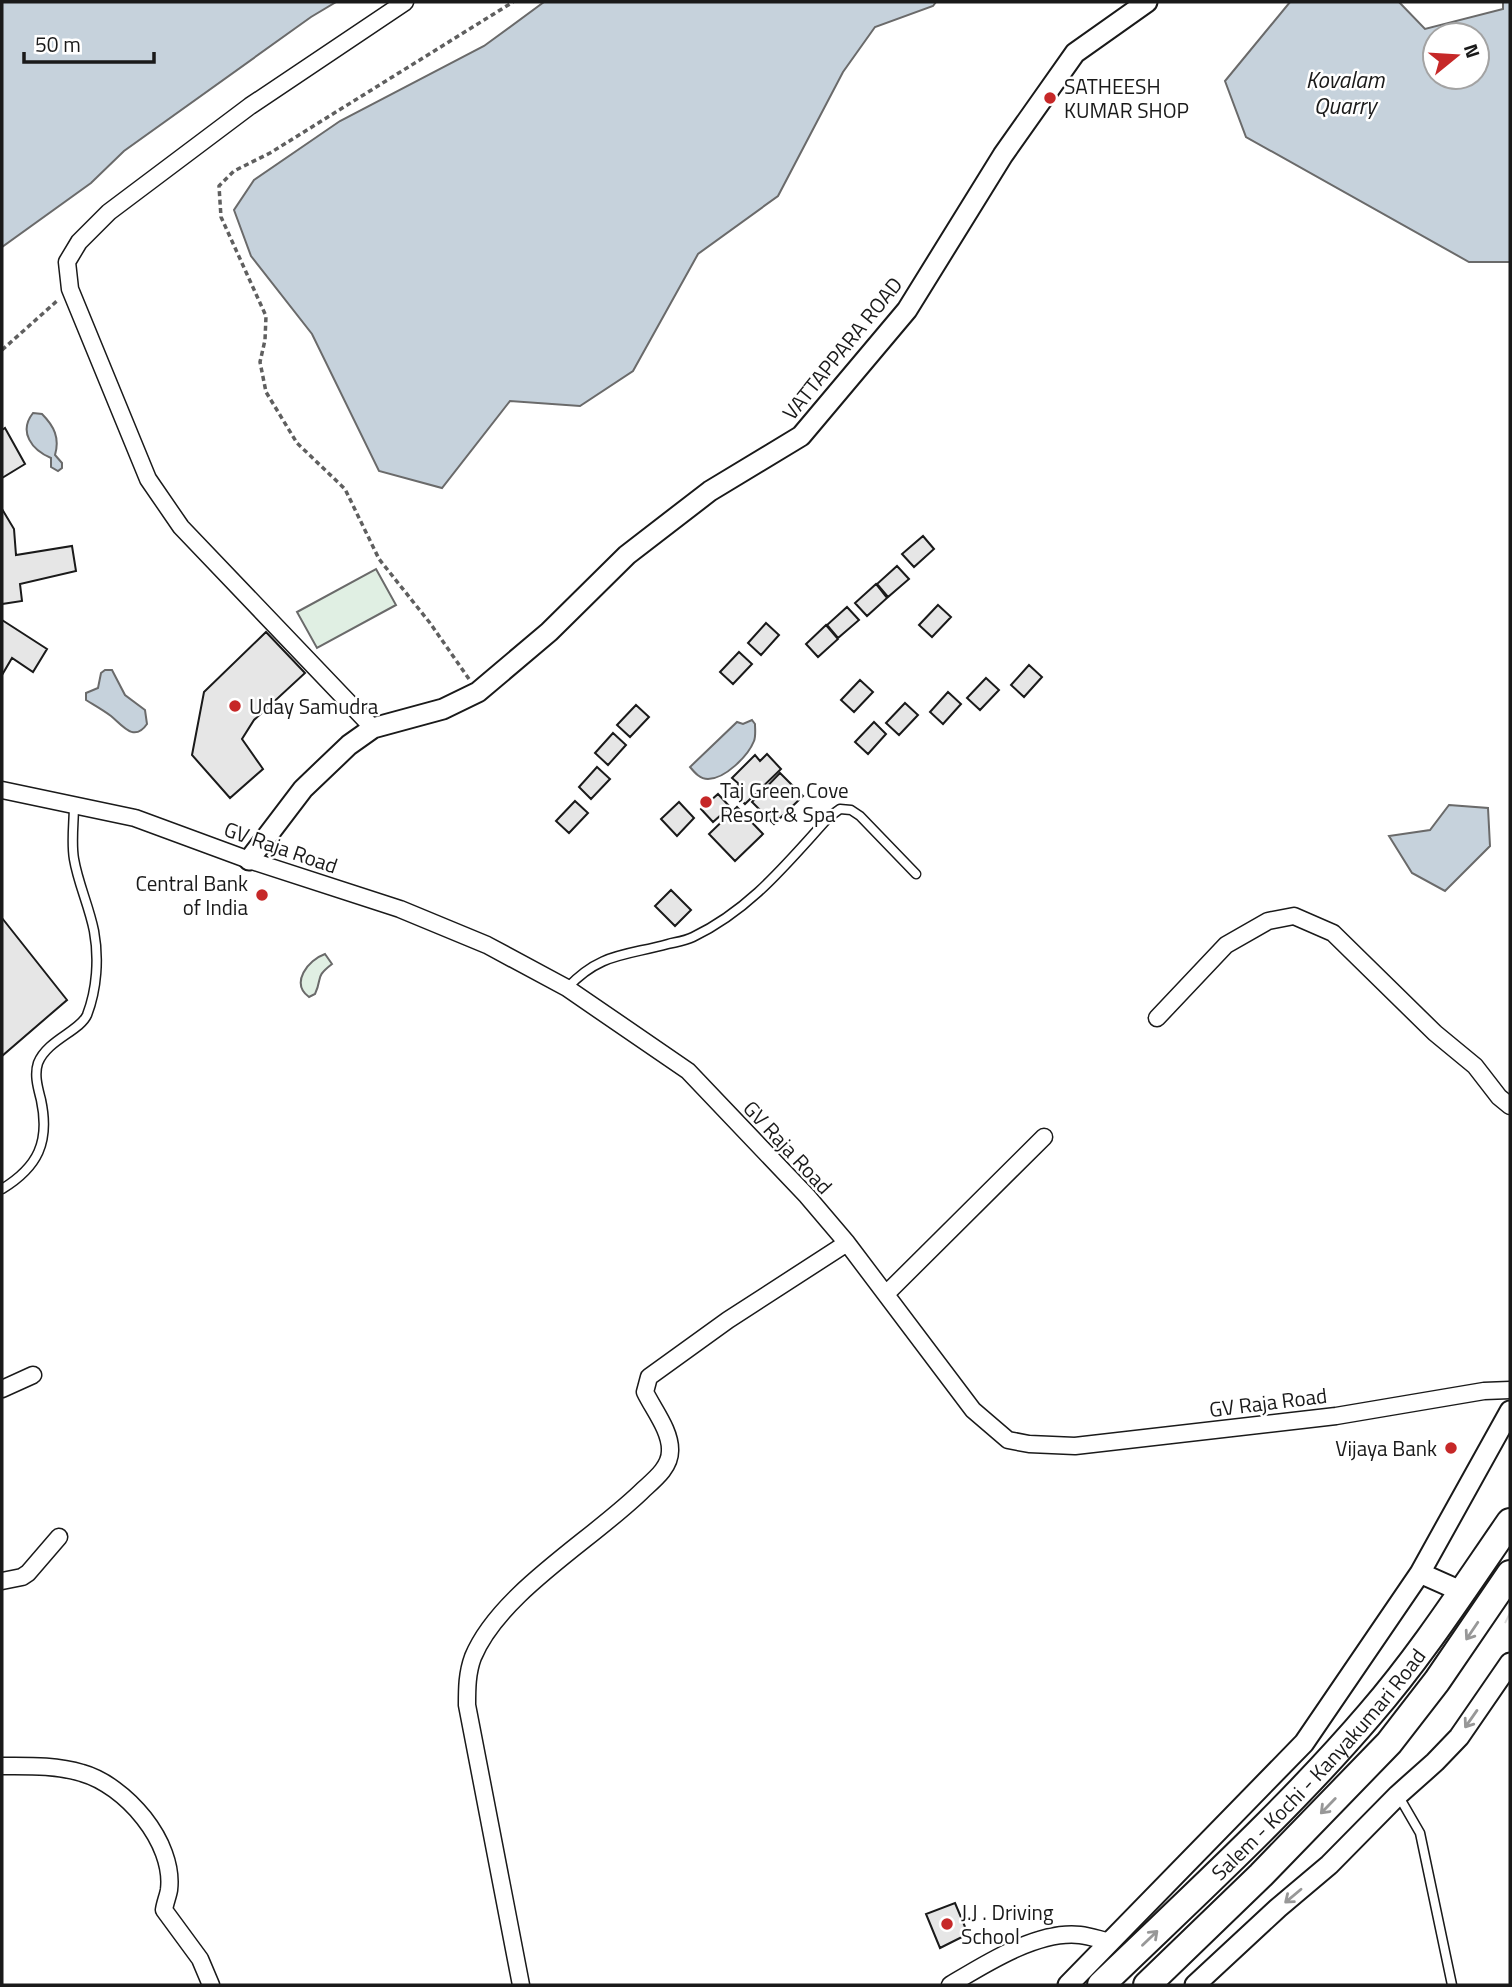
<svg xmlns="http://www.w3.org/2000/svg" width="1512" height="1987" viewBox="0 0 1512 1987" font-family="'Titillium Web',sans-serif">
<style>
.pitch{fill:#e0efe3;stroke:#6a6a6a;stroke-width:2}
.water{fill:#c6d2dc;stroke:#6a6a6a;stroke-width:2;fill-rule:evenodd}
.building{fill:#e6e6e6;stroke:#1a1a1a;stroke-width:2}
.lines{fill:none;stroke-linecap:round;stroke-linejoin:round}
.tertiary-tunnel{stroke:#ddd;stroke-width:19;stroke-dasharray:19 10;stroke-linecap:butt}
.service-casing{stroke:#1a1a1a;stroke-width:11}
.minor-casing{stroke:#1a1a1a;stroke-width:19}
.tertiary-casing{stroke:#1a1a1a;stroke-width:23}
.trunk-casing{stroke:#1a1a1a;stroke-width:30}
.path{stroke:#5f5f5f;stroke-width:3.5;stroke-dasharray:5 3.5;stroke-linecap:butt}
.service{stroke:#fff;stroke-width:8}
.minor{stroke:#fff;stroke-width:16}
.tertiary{stroke:#fff;stroke-width:19}
.trunk{stroke:#fff;stroke-width:26}
.oneway{stroke:#989898}
.poi-dot{fill:#c62828;stroke:#fff;stroke-width:2.5}
.labels{text-anchor:middle;dominant-baseline:central;stroke-width:5;stroke-linejoin:round;paint-order:stroke}
.poi-label{font-size:21px;fill:#1a1a1a;stroke:#fff;text-anchor:start}
.street-label{font-size:21px;fill:#1a1a1a;stroke:#fff}
.water-label{font-size:23px;font-style:italic;fill:#1a1a1a;stroke:#fff}
</style>
<rect width="100%" height="100%" fill="#fff"/>
<path class="pitch" d="M376,569L396,605L317,648L297,612Z
M325,954L332,964C314,978 323,977 315,994L309,997C290,983 308,960 325,954Z"/>
<path class="water" d="M2,2H336L311,17L124,151L91,183L2,247Z
M544,2H936L933,6L875,27L843,72L778,196L698,254L633,371L580,406L510,401L442,488L379,471L312,334L251,256L234,210L254,180L340,121L484,46Z
M1290,2H1399L1425,29L1503,9V2H1510V262H1469L1246,137L1225,81ZM1477,35V77H1435V35Z
M33,413L42,414C54,426 60,438 55,455L62,463V468L58,471L51,467V458C32,450 18,432 33,413Z
M105,670H112L125,695L145,710L147,724C134,743 122,725 111,716C103,710 94,705 86,700V693L98,688L101,673Z
M752,720L755,724C755,729 756,736 754,741C748,756 725,779 708,779C700,779 695,773 690,767L737,722L743,724Z
M1449,805L1488,808L1490,846L1445,891L1412,873L1389,836L1430,830Z"/>
<path class="building" d="M5,428L25,464L2,478V430Z
M2,509L14,529L16,555L72,546L76,571L20,584L22,601L2,604Z
M923,536L934,549L914,567L902,554Z
M897,566L909,579L888,597L877,584Z
M876,584L887,598L867,616L855,603Z
M938,605L951,617L932,637L919,625Z
M847,607L859,620L838,638L827,625Z
M2,620L47,649L33,672L12,658L2,675Z
M766,623L779,635L761,655L748,643Z
M826,625L838,639L818,657L806,644Z
M266,632L305,673L254,720L242,739L263,769L230,798L192,755L204,692Z
M739,652L752,664L733,684L720,672Z
M1029,665L1042,677L1024,697L1011,685Z
M986,678L999,690L980,710L967,698Z
M860,680L873,692L854,712L841,700Z
M948,692L961,704L943,724L930,712Z
M905,703L918,715L899,735L886,723Z
M636,705L649,717L630,737L617,725Z
M874,722L886,734L868,754L855,742Z
M613,733L626,745L608,765L595,753Z
M767,754L781,769L745,804L732,791L739,784L732,778L755,755L760,761Z
M597,767L610,779L591,799L579,787Z
M780,773L803,796L774,824L752,802Z
M718,794L730,807L713,822L701,809Z
M575,801L588,813L569,833L556,821Z
M679,802L694,818L677,836L661,819Z
M737,807L763,834L735,861L709,834Z
M671,890L691,910L675,926L655,906Z
M2,918L67,1000L2,1056Z
M955,1903L968,1934L940,1948L926,1914Z"/>
<g class="lines">
<path class="tertiary-tunnel" d="M1456,1589L1510,1615"/>
<defs>
<path id="service" d="M567,988C600,953 624,956 668,944C676,942 685,941 693,937C751,909 787,863 829,817L840,809L851,810L860,816L916,874
M2,1189C38,1167 50,1142 41,1100C38,1088 34,1075 38,1063C47,1040 80,1031 87,1015C97,989 99,958 94,931C89,906 78,883 74,859C71,842 74,822 74,805
M1398,1795L1420,1833L1452,1985"/>
<path id="minor" d="M373,728L181,527L148,479L70,289L67,262L79,242L109,212L250,106L405,2
M2,790L135,818L249,860L400,909L487,945L567,988L688,1071L807,1196L847,1243L973,1410L1008,1440L1029,1444L1075,1446L1336,1416L1484,1391L1510,1390
M1157,1018L1226,945L1268,921L1294,916L1333,933L1435,1033L1475,1066L1499,1097L1510,1106
M886,1294L1044,1137
M2,1389L33,1375
M2,1581L22,1577L28,1573L59,1537
M2,1766C28,1766 56,1765 82,1773C125,1785 175,1842 169,1890C168,1896 165,1903 164,1910L200,1959L211,1985
M521,1985L467,1705C467,1689 467,1673 473,1657C500,1592 594,1539 644,1489C655,1479 670,1467 670,1451C671,1431 653,1409 645,1392L649,1377L728,1320L847,1243
M950,1985C985,1964 1038,1930 1080,1935C1090,1936 1101,1940 1111,1942"/>
<path id="tertiary" d="M249,860L303,789L349,745L373,728L443,709L478,692L549,632L627,555L710,491L801,436L907,310L1003,155L1075,53L1147,2
M1420,1573L1456,1589
M1068,1985L1304,1743L1420,1573L1510,1411
M1195,1985L1278,1908L1329,1865L1398,1795L1435,1762L1459,1737L1510,1663"/>
<g id="trunk">
<path id="s1" d="M1101,1985C1192,1897 1287,1811 1370,1714C1422,1654 1465,1587 1510,1522"/>
<path d="M1147,1985L1261,1875L1389,1743L1437,1681L1510,1574"/>
</g>
</defs>
<use href="#service" class="service-casing"/>
<use href="#minor" class="minor-casing"/>
<use href="#tertiary" class="tertiary-casing"/>
<use href="#trunk" class="trunk-casing"/>
<path class="path" d="M2,350L58,300
M469,679L430,623L379,559L345,489L297,443L266,392L260,362L265,340L266,316L221,217L219,186L234,171L270,153L513,2"/>
<use href="#service" class="service"/>
<use href="#minor" class="minor"/>
<use href="#tertiary" class="tertiary"/>
<use href="#trunk" class="trunk"/>
</g>
<defs><path id="oneway-shaft" d="M-6 0H5M1.5-3L5.5 0L1.5 3" fill="none" stroke-width="1.6" stroke-linecap="round" stroke-linejoin="round" transform="scale(1.75)"/></defs>
<g class="oneway">
<use href="#oneway-shaft" transform="translate(1472 1631) rotate(124)"/>
<use href="#oneway-shaft" transform="translate(1471 1719) rotate(125)"/>
<use href="#oneway-shaft" transform="translate(1328 1806) rotate(134)"/>
<use href="#oneway-shaft" transform="translate(1293 1896) rotate(140)"/>
<use href="#oneway-shaft" transform="translate(1150 1938) rotate(-44)"/>
</g>
<g class="poi-dot">
<circle cx="1050" cy="98" r="7"/>
<circle cx="235" cy="706" r="7"/>
<circle cx="706" cy="802" r="7"/>
<circle cx="262" cy="895" r="7"/>
<circle cx="1451" cy="1448" r="7"/>
<circle cx="947" cy="1924" r="7"/>
</g>
<g class="labels">
<g class="poi-label">
<text x="1064" y="86">SATHEESH<tspan x="1064" dy="24">KUMAR SHOP</tspan></text>
<text x="249" y="706">Uday Samudra</text>
<text x="720" y="790">Taj Green Cove<tspan x="720" dy="24">Resort &amp; Spa</tspan></text>
<text x="248" y="883" text-anchor="end">Central Bank<tspan x="248" dy="24">of India</tspan></text>
<text x="1437" y="1448" text-anchor="end">Vijaya Bank</text>
<text x="961" y="1912">J.J . Driving<tspan x="961" dy="24">School</tspan></text>
</g>
<g class="street-label">
<text transform="translate(842 348) rotate(-51)">VATTAPPARA ROAD</text>
<text transform="translate(281 847) rotate(19)">GV Raja Road</text>
<text transform="translate(788 1147) rotate(47)">GV Raja Road</text>
<text transform="translate(1268 1402) rotate(-7)">GV Raja Road</text>
<text stroke="none"><textPath href="#s1" startOffset="310">Salem - Kochi - Kanyakumari Road</textPath></text>
</g>
<g class="water-label">
<text x="1345" y="79">Kovalam<tspan x="1345" dy="26">Quarry</tspan></text>
</g>
</g>
<rect width="1512" height="1987" fill="none" stroke="#1a1a1a" stroke-width="7"/>
<g transform="translate(1456 56) rotate(72)"><circle r="33" fill="#ffffff" stroke="#a3a3a3" stroke-width="2"/>
<path d="M0-5L12 26L0 18L-12 26Z" fill="#c62828"/>
<text y="-10" font-size="19" font-weight="bold" text-anchor="middle" fill="#1a1a1a">N</text>
</g>
<path d="M24 52v10h130v-10" fill="none" stroke="#1a1a1a" stroke-width="3.5"/>
<text x="35" y="52" font-size="21" fill="#1a1a1a" stroke="#ffffff" stroke-width="5" paint-order="stroke">50 m</text>
</svg>
